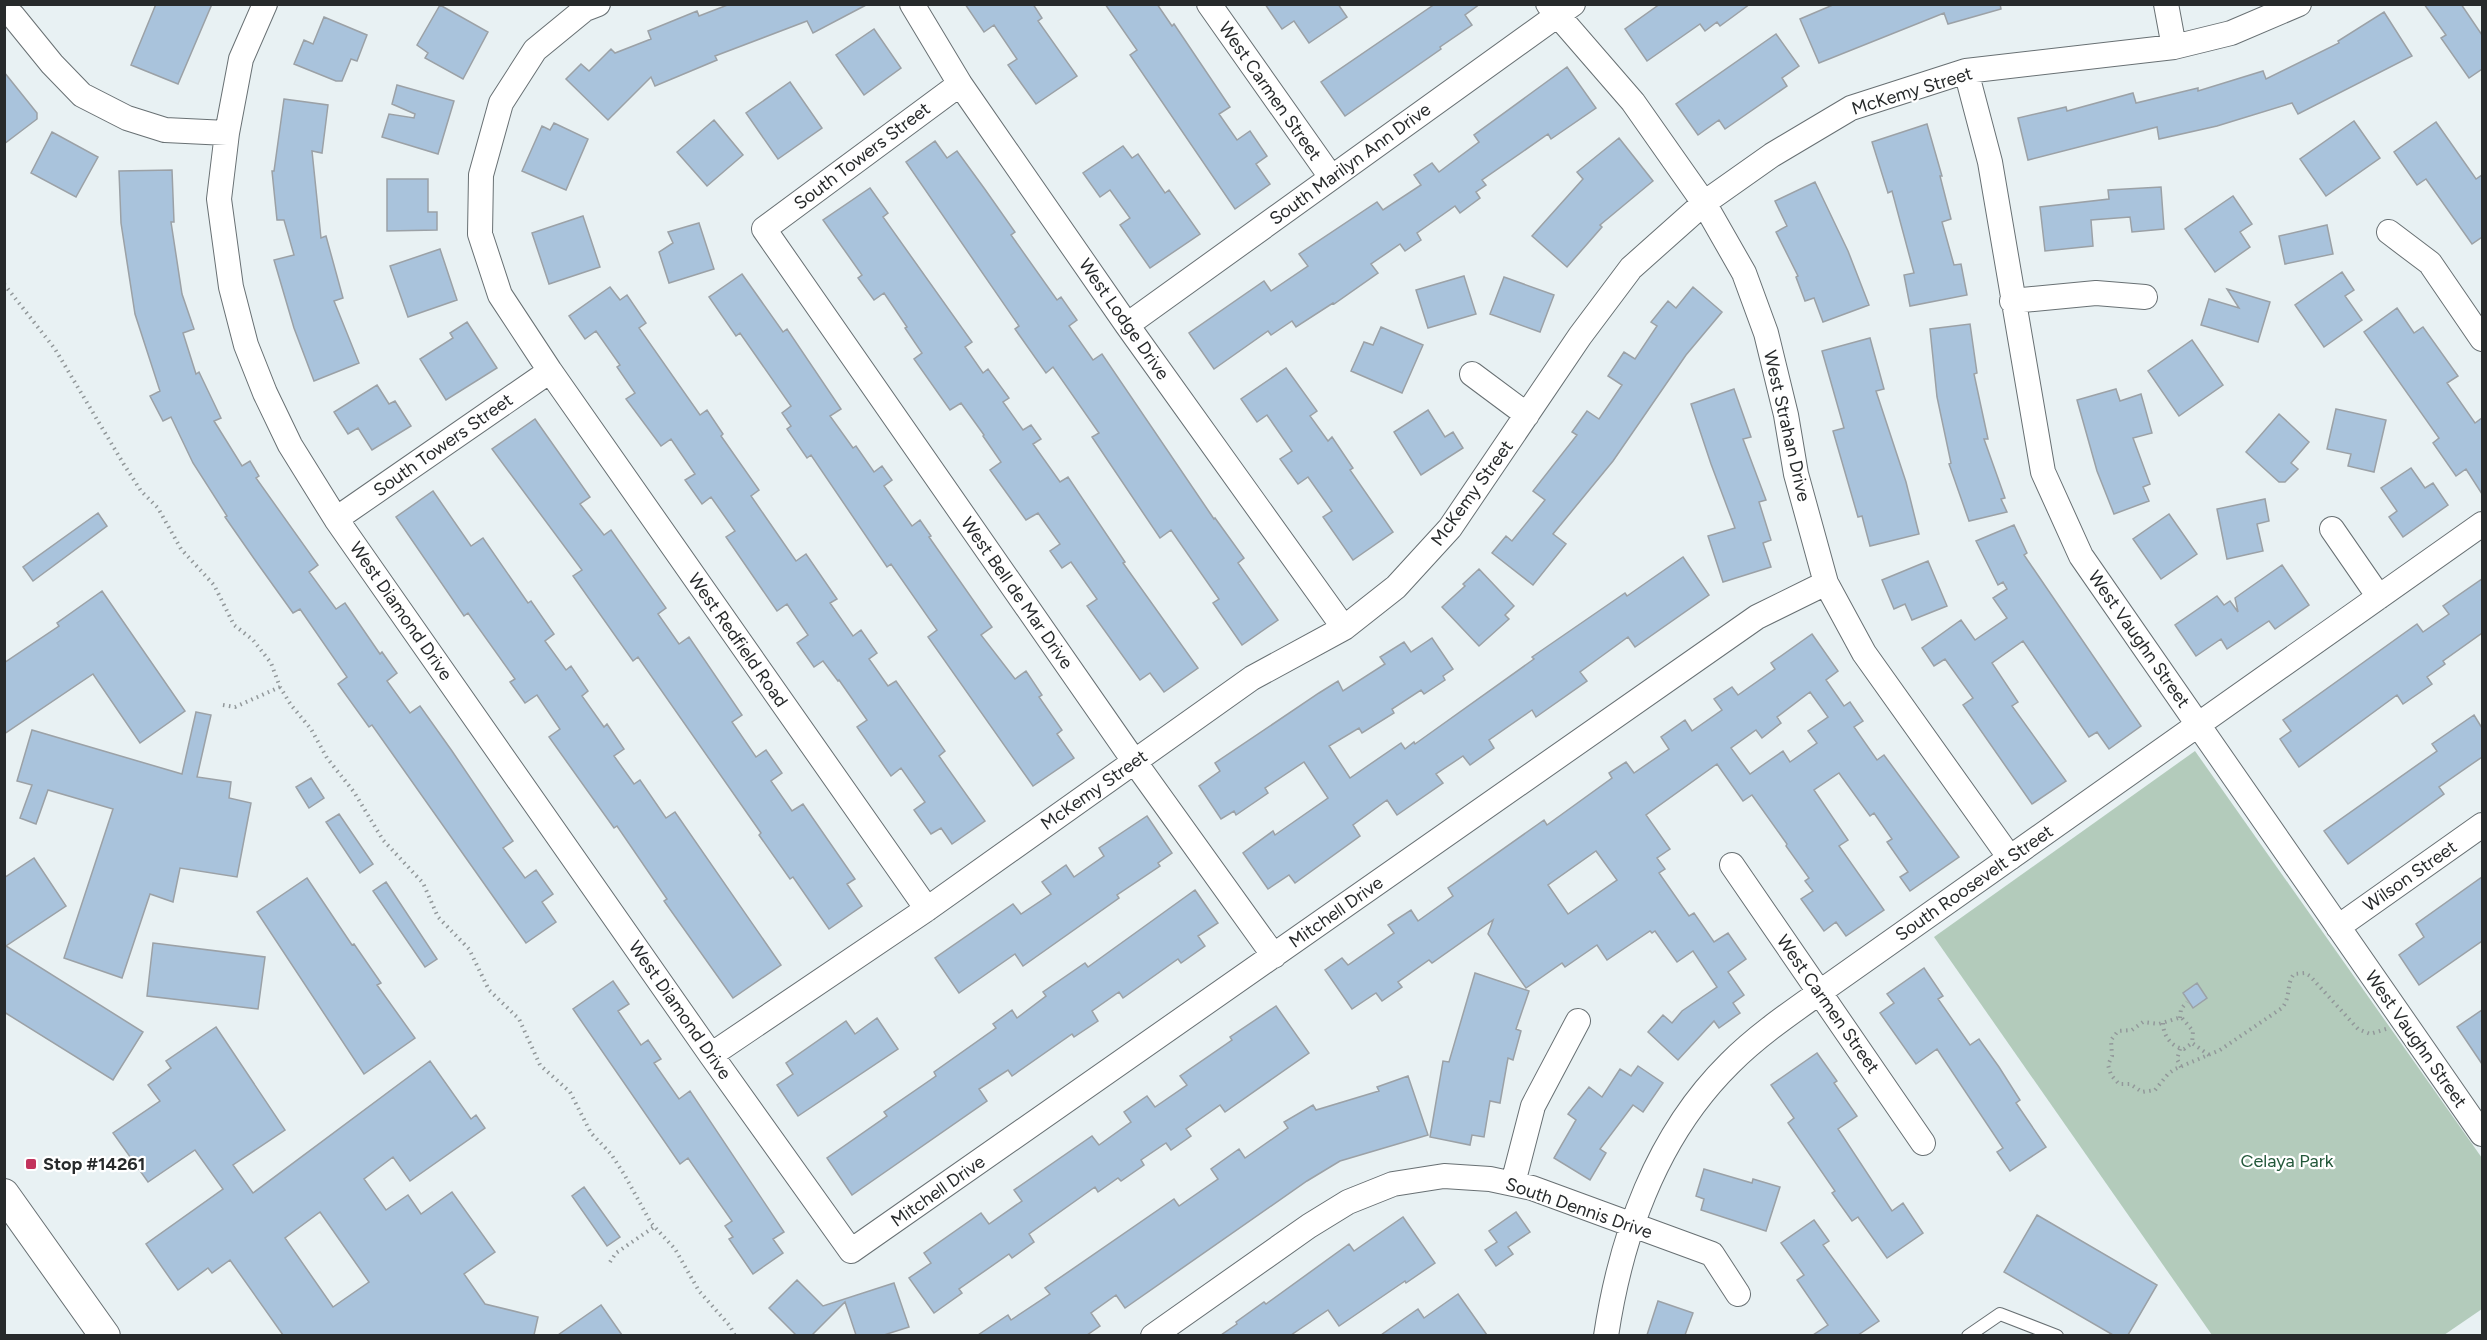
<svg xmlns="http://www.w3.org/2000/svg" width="2487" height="1340" viewBox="0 0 2487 1340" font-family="Figtree,sans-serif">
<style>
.green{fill:#b3cbbb}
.building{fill:#a9c3dc;stroke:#9ba1a6;stroke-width:1.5;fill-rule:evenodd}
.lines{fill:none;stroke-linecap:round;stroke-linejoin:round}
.service-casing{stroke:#687073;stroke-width:14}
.minor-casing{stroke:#687073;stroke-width:26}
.tertiary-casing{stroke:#687073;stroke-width:32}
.path{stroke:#92989a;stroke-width:4;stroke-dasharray:1.5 4.5;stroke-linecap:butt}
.service{stroke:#fff;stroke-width:12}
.minor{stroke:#fff;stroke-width:24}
.tertiary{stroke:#fff;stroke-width:30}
.poi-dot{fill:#c2335d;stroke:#fff;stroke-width:2}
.labels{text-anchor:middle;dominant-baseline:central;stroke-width:4.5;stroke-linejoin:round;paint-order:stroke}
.street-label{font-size:18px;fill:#272a2b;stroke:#fff}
.park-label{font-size:18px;fill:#23583a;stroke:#fff}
.poi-label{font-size:18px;font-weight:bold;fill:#272a2b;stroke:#fff;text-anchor:start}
</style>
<rect width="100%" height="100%" fill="#e8f1f3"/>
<path class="green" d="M2195,751L2482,1158V1309L2444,1335H2212L1934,937Z"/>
<path class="building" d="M156,4H212L178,84L131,65Z
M730,4H868L813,33L807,21L715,56L717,60L655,86L651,77L608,120L566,79L581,64L589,71L611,49L615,53L651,39L648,31L697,11L699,16Z
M965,4H1033L1042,18L1038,21L1077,76L1036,104L1008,65L1017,59L994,25L984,32Z
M1105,4H1157L1172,26L1174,24L1230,107L1219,114L1237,140L1250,131L1267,156L1256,164L1270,184L1235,209L1130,55L1137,50Z
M1265,4H1338L1347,17L1309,43L1294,21L1282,29Z
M1435,4H1480L1465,15L1472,25L1440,47L1441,49L1345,116L1321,82Z
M1660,4H1750L1720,26L1717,22L1705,31L1700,24L1647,61L1625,29Z
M1835,4H2000L2001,9L1948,24L1944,13L1819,63L1800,19Z
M2424,4H2461L2482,35V69L2469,78L2441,38L2446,35Z
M440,5L488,32L463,79L425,58L428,53L417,45Z
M2384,12L2412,56L2298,114L2292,103L2217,126L2159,139L2157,127L2028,160L2018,118L2066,107L2067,111L2133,93L2136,103L2198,88V91L2263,71L2266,79L2339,43L2338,41Z
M324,17L367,35L357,61L351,59L342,81H336L294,64L304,40L313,44Z
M874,29L901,68L864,95L836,55Z
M1776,34L1799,66L1782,78L1787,86L1725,129L1719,120L1698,135L1676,104Z
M1567,67L1596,108L1551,139L1548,134L1482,180L1486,185L1476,192L1480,198L1460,213L1455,206L1417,233L1421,240L1405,251L1400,244L1371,264L1378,273L1334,304L1333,303L1296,327L1292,321L1271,335L1268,331L1214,369L1189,333L1264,281L1271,291L1308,266L1299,254L1377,202L1383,210L1421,185L1414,175L1432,163L1439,172L1479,142L1474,135Z
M4,72L37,113V119L4,144Z
M790,82L822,128L778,159L746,113Z
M397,85L454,101L438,154L382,137L389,114L414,118L415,114L392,104Z
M284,99L328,105L322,153L312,151L321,238L326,236L343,298L334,301L359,363L314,381L294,328L274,260L294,255L284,220H277L272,171H274Z
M714,120L743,155L707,186L677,152Z
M2354,121L2380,158L2326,196L2300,159Z
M2436,122L2476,179L2482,175V237L2472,244L2426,179L2417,185L2394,152Z
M554,123L588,139L566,190L522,171L542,126L550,130Z
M1927,124L1942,176H1940L1951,219L1942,222L1954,265L1961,264L1967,295L1910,306L1904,275L1914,273L1892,191L1888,193L1872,142Z
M52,132L98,157L76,197L31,173Z
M1619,138L1653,181L1600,225L1602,227L1567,267L1532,236L1583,179L1577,172Z
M935,141L947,158L957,151L984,188L1015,232L1011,235L1057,300L1061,297L1077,320L1069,326L1093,360L1102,354L1214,519L1215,518L1244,558L1238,563L1278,620L1242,645L1213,603L1219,599L1171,530L1160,538L1092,437L1099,433L1053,367L1046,373L1015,329L1019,326L906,162Z
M1123,146L1132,158L1138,154L1165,193L1169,190L1200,234L1150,268L1120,225L1130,218L1110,190L1100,197L1083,173Z
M172,170L174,222H171L182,294L194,329L183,333L196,374L199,372L221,418L214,421L242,466L250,461L259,476L256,478L318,565L309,572L336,609L345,603L380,654L382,652L397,673L387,681L410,713L420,706L452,751L513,841L503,848L525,878L536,870L553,894L542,902L556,922L526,943L372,725L369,727L338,684L347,677L300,609L293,613L255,560L225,517L227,516L193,463L171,417L163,421L150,396L160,391L135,314L121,223L119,171Z
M387,179H428V212H437V230L387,231Z
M1815,182L1848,251L1869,305L1823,322L1814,298L1805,301L1796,277L1798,276L1776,232L1787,226L1775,201Z
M2161,187L2164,229L2132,232L2130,217L2091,220L2093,246L2045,251L2040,207L2109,199L2108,190Z
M870,188L888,213L883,217L972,342L965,347L983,373L988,369L1009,398L1003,402L1023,430L1031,425L1041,439L1033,444L1060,482L1068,477L1125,562L1123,563L1198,668L1164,692L1150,673L1140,680L1087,606L1097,599L1071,562L1062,568L1050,551L1060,544L1038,513L1026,520L990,470L1001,462L983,436L984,435L961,403L950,410L914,359L922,353L905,328L907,327L884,293L874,300L858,278L862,275L823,220Z
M2233,196L2252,224L2240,232L2250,247L2215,272L2185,229Z
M583,216L600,267L549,284L532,233Z
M699,223L714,269L669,283L659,252L673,243L668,232Z
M2327,225L2333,254L2285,264L2279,236Z
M440,249L457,300L408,317L390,266Z
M2342,272L2354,290L2345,296L2362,320L2324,347L2295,305Z
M742,274L783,332L787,329L841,409L830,416L853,448L856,446L874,472L882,466L892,480L884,486L912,526L920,520L931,536L929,537L992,627L981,635L1015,679L1026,671L1042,695L1039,697L1062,730L1057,734L1074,758L1033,786L928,637L937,630L891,564L887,567L811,455L807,458L787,429L791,426L782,413L791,406L740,333L736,336L709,297Z
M1464,276L1476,314L1428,328L1416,290Z
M1504,277L1554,295L1540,332L1490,314Z
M610,287L620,300L627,295L646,323L639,328L700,415L707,410L723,434L721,436L759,490L751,496L796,561L806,554L837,599L830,603L853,636L861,630L877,653L869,659L888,686L896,681L945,751L939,756L985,821L952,844L941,828L931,834L914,810L925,802L901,768L891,776L857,727L867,720L839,680L838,681L823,661L814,667L797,643L808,635L787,604L777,611L726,537L735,531L711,497L702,504L685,480L695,474L671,439L661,446L626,399L635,393L617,367L620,365L596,331L585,339L569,316Z
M1693,287L1722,312L1686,355L1613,461L1553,534L1566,544L1533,585L1492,553L1506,536L1512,541L1545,500L1533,491L1577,435L1572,432L1587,411L1599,419L1622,385L1608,376L1624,352L1635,359L1657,326L1651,322L1668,301L1676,308Z
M2227,289L2270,302L2258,342L2201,325L2209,299L2239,308Z
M2397,308L2414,333L2423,327L2458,376L2447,383L2475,423L2482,418V494L2466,469L2456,476L2433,443L2439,438L2364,332Z
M467,322L497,368L446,400L420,359L453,338L450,333Z
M1970,324L1977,373L1974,374L1988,439H1984L2005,498L2001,499L2007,512L1969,521L1949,464L1951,463L1937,397L1930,329Z
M1381,327L1423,345L1402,393L1351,371L1364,342L1373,345Z
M1870,338L1884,389L1876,391L1906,482L1919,534L1870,546L1862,516L1858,517L1833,431L1844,428L1822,351Z
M2192,340L2223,385L2179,416L2148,371Z
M1286,368L1317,411L1310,416L1328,441L1332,437L1353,468L1350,470L1393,532L1353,560L1323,517L1332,511L1308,477L1298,484L1280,459L1292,451L1267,415L1257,422L1241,399Z
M377,385L389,404L395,401L411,426L372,450L358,428L348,434L334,412Z
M1734,389L1751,437L1743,439L1766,500L1759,502L1771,540L1763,543L1771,567L1723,582L1708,536L1735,528L1711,464L1691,404Z
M2116,389L2120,401L2141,394L2152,433L2133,438L2150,484L2143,487L2149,501L2114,514L2097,471L2077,400Z
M2336,409L2386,420L2374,472L2348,466L2351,454L2327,449Z
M1428,410L1445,437L1453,432L1463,448L1421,475L1394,432Z
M2279,414L2309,442L2291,463L2298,469L2285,482H2279L2246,452Z
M535,419L590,497L580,504L604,535L611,530L666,608L658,614L679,644L689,637L742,715L732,722L756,757L766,750L782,773L771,781L792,811L803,804L855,879L847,884L862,906L829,929L793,877L790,879L759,835L761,833L638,657L633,661L573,576L582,570L492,449Z
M2411,468L2425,488L2433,483L2448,505L2403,537L2389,517L2397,511L2381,488Z
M433,491L471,546L483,538L528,603L531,601L554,634L545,641L566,670L571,666L588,691L582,696L604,727L607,724L624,749L614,756L634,784L640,780L666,818L675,812L781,965L733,998L664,901L667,899L617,826L614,828L549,737L560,729L537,695L525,703L510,682L515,679L468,613L464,616L396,517Z
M2265,499L2269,521L2257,524L2263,551L2227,559L2217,509Z
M98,513L107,526L33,581L23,567Z
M2169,514L2197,554L2161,579L2133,539Z
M2014,525L2027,553L2024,555L2141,726L2109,749L2097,732L2089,737L2023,641L1992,663L2018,702L2012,706L2066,781L2032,804L1963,705L1973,698L1945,659L1934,666L1922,648L1961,620L1975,640L2007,618L1993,598L2007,589L2003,582L1998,585L1976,541Z
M1683,557L1709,595L1635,647L1628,637L1595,661L1580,672L1587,681L1536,717L1532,710L1489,740L1494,748L1470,765L1463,756L1436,774L1443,783L1397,815L1387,800L1353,825L1360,836L1295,883L1289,875L1268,889L1243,853L1273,831L1275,835L1328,798L1304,762L1265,788L1268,793L1236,815L1234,811L1221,819L1199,786L1220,771L1215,763L1319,693L1338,681L1343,691L1385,664L1380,657L1404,642L1411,652L1432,638L1453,669L1443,676L1445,680L1424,694L1421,690L1392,709L1394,713L1362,733L1359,728L1329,746L1350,778L1401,743L1405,749L1414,742L1415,744L1534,659L1532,657L1625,593L1627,596Z
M1928,561L1947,606L1912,620L1905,604L1894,609L1882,580Z
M2282,565L2309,605L2275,629L2269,621L2227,649L2221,639L2196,656L2175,625L2217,596L2224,605L2230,601L2238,612L2235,598Z
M1479,569L1514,606L1505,615L1509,619L1479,646L1442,607L1465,586L1463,584Z
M2482,579V633L2443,661L2445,664L2427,677L2432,684L2403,704L2397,695L2299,767L2280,739L2291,731L2283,720L2417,624L2423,632L2449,614L2443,606Z
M102,591L185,711L140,743L93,674L4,734V663L59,626L57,623Z
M1812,634L1838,671L1826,680L1844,706L1850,702L1863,721L1854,727L1877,760L1884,755L1959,857L1910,891L1900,877L1908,872L1887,842L1892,839L1874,813L1870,816L1839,773L1814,790L1848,840L1839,846L1884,910L1846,936L1836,922L1824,931L1801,899L1813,891L1805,881L1809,878L1786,846L1787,844L1752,795L1743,801L1717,764L1646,815L1670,849L1657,858L1665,869L1659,873L1689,916L1694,913L1714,942L1728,933L1746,959L1728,972L1744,995L1733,1003L1740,1013L1719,1028L1714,1021L1678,1060L1648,1032L1663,1015L1672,1023L1682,1011L1717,987L1693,951L1677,962L1655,931L1652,933L1650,931L1607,960L1597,945L1565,967L1562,963L1526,988L1488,934L1493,920L1432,963L1429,960L1398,982L1402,987L1382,1001L1376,993L1352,1009L1325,970L1342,958L1348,965L1394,933L1388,925L1411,910L1418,921L1453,896L1448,888L1544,820L1547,825L1612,778L1609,773L1626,762L1634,773L1669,749L1661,737L1685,720L1692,731L1722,710L1714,699L1732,687L1738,695L1775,669L1771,663ZM1810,692L1828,717L1808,731L1817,743L1790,762L1783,751L1750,774L1731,748L1756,730L1762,738L1781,723L1777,717ZM1596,851L1617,880L1568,914L1548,885Z
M196,712L211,715L197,777L231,782L229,798L251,803L237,877L180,868L173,902L150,894L122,978L64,958L113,809L48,790L36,824L20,818L32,785L17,781L32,730L182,774Z
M2474,715L2482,728V757L2439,787L2444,794L2348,864L2324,831L2437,751L2432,744Z
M311,778L324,798L309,808L296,787Z
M339,814L373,864L360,873L326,822Z
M1147,816L1172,853L1158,863L1160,866L1117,895L1119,898L1023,966L1015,954L959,993L935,958L1013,904L1021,914L1051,894L1042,882L1066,865L1074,877L1104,856L1099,848Z
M34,858L66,906L6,946L143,1032L113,1080L4,1012V878Z
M2482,877V941L2419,985L2399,955L2424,937L2416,924Z
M307,878L352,945L354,944L381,983L377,985L415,1038L364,1074L257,912Z
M386,882L437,959L425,967L373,891Z
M1195,890L1218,923L1198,936L1205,946L1181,963L1178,959L1123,998L1119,992L1092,1011L1098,1021L1074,1037L1072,1034L1012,1076L1008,1070L979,1089L987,1101L852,1195L827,1158L887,1116L884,1112L936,1076L934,1072L996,1028L993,1024L1012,1010L1017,1018L1046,996L1043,992L1085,963L1088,967Z
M153,943L265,957L258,1009L147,996Z
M1924,968L1943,996L1938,999L1970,1045L1979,1039L1999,1067L2020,1100L2016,1103L2046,1147L2010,1171L1997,1152L2003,1148L1937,1049L1916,1064L1880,1013L1894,1003L1887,994Z
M1475,973L1529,991L1516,1029L1521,1031L1513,1060L1508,1058L1500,1103L1490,1101L1484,1137L1472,1135L1470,1145L1430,1137L1443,1061L1449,1062Z
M613,981L629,1004L618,1011L641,1045L648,1040L661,1059L654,1063L679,1099L690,1091L784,1232L773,1239L783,1253L753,1274L729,1239L733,1237L725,1226L732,1221L688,1158L680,1164L573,1009Z
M2197,983L2207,998L2193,1008L2183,993Z
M1276,1006L1309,1053L1225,1112L1220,1105L1186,1129L1191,1136L1171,1150L1166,1143L1141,1160L1144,1165L1121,1181L1118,1178L1098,1192L1095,1187L1029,1234L1034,1242L1012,1258L1009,1254L959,1289L962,1293L934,1313L909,1278L931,1263L924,1253L981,1213L989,1224L1022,1201L1014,1190L1092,1136L1099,1145L1131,1122L1124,1112L1147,1096L1155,1107L1187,1085L1180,1076L1232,1040L1230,1037Z
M2482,1010V1064L2457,1027Z
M877,1018L898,1049L798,1116L777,1085L793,1074L786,1063L846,1021L855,1034Z
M216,1027L285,1130L233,1165L253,1193L430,1061L471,1119L476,1115L485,1128L410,1181L393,1157L364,1179L386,1210L408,1195L421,1214L452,1192L495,1252L464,1274L485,1304L538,1317L534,1335H283L230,1260L212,1273L208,1268L178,1290L146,1244L223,1189L195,1150L148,1182L113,1133L160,1101L148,1085L171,1068L166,1061ZM320,1212L369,1282L333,1307L285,1238Z
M1817,1053L1837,1081L1834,1083L1857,1116L1838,1129L1892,1211L1903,1203L1923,1233L1887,1258L1858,1217L1852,1221L1832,1193L1835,1191L1788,1123L1794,1118L1771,1085Z
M1638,1066L1663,1083L1643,1112L1633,1105L1600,1149L1606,1153L1590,1180L1554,1158L1576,1120L1568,1114L1589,1087L1602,1097L1620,1069L1631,1076Z
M1408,1076L1428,1135L1340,1161L1307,1181L1125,1308L1116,1295L1091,1313L1100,1326L1087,1335H978L1008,1315L1011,1320L1050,1294L1045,1288L1174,1199L1179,1206L1218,1179L1211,1169L1239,1149L1245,1158L1288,1128L1284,1122L1313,1105L1316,1110L1379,1091L1377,1087Z
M1704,1169L1752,1183L1753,1179L1780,1187L1766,1231L1701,1210L1704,1199L1696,1196Z
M584,1187L620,1237L607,1246L572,1196Z
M1516,1212L1530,1232L1508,1247L1513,1254L1496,1266L1485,1250L1497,1242L1489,1231Z
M2037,1215L2157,1285L2128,1335H2113L2004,1272Z
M1403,1217L1435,1263L1406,1283L1405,1281L1339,1326L1328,1310L1291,1335H1221L1237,1324L1236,1322L1264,1302L1266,1304L1349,1244L1354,1251Z
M1814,1220L1829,1241L1823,1245L1879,1321L1858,1335H1813L1828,1325L1797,1280L1804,1275L1781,1243Z
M797,1280L823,1306L894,1283L909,1327L884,1335H856L845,1302L812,1335H796L769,1308Z
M1458,1294L1487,1335H1381L1418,1309L1424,1318Z
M1658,1301L1693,1313L1685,1335H1647Z
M601,1305L622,1335H558Z"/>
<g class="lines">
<defs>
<path id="service" d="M1968,1336L2000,1314L2057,1336"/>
<path id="minor" d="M265,4L241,59L227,133L219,199L231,287L246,345L265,393L290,445L336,519L711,1055L851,1251L1757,617L1826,583
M598,4L585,9L535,50L501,103L481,175L480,234L500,295L550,371L927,909
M912,4L960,84L1127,325L1344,628
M1209,4L1331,177
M1548,4L1633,102L1704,203L1744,273L1766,333L1786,415L1796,474L1826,583L1864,653L2010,858
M2166,4L2174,47
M13,16L52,64L82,95L127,118L165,130L227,133
M1966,71L1990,162L2043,472L2081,556L2482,1134
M960,84L764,229L1134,761L1274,956
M2389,232L2430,263L2482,339
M2012,301L2096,293L2145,297
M1127,325L1573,4
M1472,374L1527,415
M336,519L550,371
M2332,529L2379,597
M1732,865L1923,1143
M2338,927L2482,825
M711,1055L927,909L1252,678L1344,628L1396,587L1450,528L1580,336L1631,268L1704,203L1772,155L1851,108L1966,71L2174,47L2231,33L2299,4
M1513,1183L1533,1106L1578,1021
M1153,1336L1309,1226L1348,1202L1393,1184L1444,1176L1490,1179L1532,1188L1712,1254L1738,1294
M1606,1336C1621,1236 1657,1135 1730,1063C1757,1036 1789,1014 1820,992L2482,524"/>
<path id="tertiary" d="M4,1194L105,1336"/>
</defs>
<use href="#service" class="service-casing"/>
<use href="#minor" class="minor-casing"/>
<use href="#tertiary" class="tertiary-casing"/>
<path class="path" d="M4,284L55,349L123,463L141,491L158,508L181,549L214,585L234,625L253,640L271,663L280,687L291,705L311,729L327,758L354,792L383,840L423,883L438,917L469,949L489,990L519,1019L540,1065L570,1092L591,1133L611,1154L624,1174L651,1223L675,1249L699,1291L730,1326L735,1336
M223,705L235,707L280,687
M2180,1018L2181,1009L2187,1002
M2163,1023C2163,1035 2171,1047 2184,1049L2192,1043
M2180,1049L2177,1059L2181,1067
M2209,1055L2192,1043L2193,1031L2182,1018H2178L2159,1024L2143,1022L2132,1030L2118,1031L2111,1040L2112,1056L2108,1065L2111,1075L2119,1084H2130L2142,1092L2155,1090L2168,1074L2175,1069L2220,1050L2282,1008C2291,997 2286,984 2294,974L2305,973L2310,976L2358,1029L2370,1034L2386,1029
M610,1262L616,1253L654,1227"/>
<use href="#service" class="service"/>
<use href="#minor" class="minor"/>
<use href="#tertiary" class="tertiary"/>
</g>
<rect class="poi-dot" x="25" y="1158" width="12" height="12" rx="3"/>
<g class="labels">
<g class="street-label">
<text transform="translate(1270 91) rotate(55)">West Carmen Street</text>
<text transform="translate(1912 91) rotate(-17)">McKemy Street</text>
<text transform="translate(862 156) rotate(-37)">South Towers Street</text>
<text transform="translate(1350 164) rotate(-36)">South Marilyn Ann Drive</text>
<text transform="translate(1124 319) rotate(55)">West Lodge Drive</text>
<text transform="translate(1787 426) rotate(77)">West Strahan Drive</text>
<text transform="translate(443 445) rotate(-35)">South Towers Street</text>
<text transform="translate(1472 493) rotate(-54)">McKemy Street</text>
<text transform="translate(1017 593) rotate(55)">West Bell de Mar Drive</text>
<text transform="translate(401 611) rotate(55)">West Diamond Drive</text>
<text transform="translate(2139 639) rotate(55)">West Vaughn Street</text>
<text transform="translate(738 640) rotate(55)">West Redfield Road</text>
<text transform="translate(1094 790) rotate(-35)">McKemy Street</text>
<text transform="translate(2410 876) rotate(-35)">Wilson Street</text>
<text transform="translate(1974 883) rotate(-35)">South Roosevelt Street</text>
<text transform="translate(1336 912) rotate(-35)">Mitchell Drive</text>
<text transform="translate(1828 1004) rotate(55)">West Carmen Street</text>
<text transform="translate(680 1010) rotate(55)">West Diamond Drive</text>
<text transform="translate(2416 1039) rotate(55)">West Vaughn Street</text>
<text transform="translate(938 1191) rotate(-35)">Mitchell Drive</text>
<text transform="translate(1579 1208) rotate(19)">South Dennis Drive</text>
</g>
<g class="park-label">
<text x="2287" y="1161">Celaya Park</text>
</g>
<g class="poi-label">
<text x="43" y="1164">Stop #14261</text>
</g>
</g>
<rect width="2487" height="1340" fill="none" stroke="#272a2b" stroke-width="12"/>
</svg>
